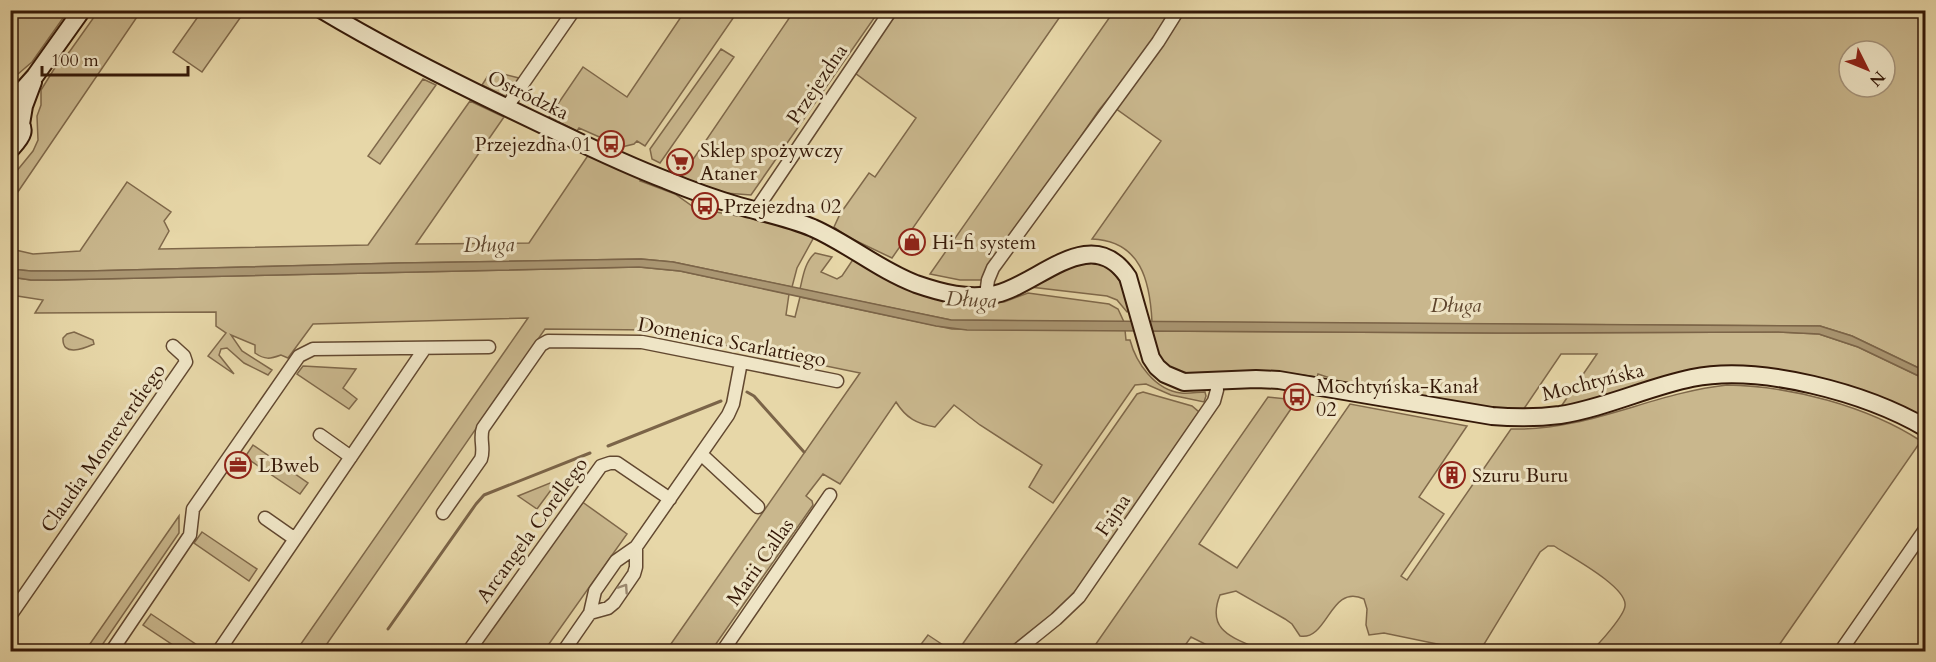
<svg xmlns="http://www.w3.org/2000/svg" width="1936" height="662" viewBox="0 0 1936 662" font-family="Cardo,serif">
<style>
.green{fill:#c9b78d;stroke:#7f684a;stroke-width:1.5;fill-rule:evenodd}
.water{fill:#aa9672;stroke:#7b6448;stroke-width:1.5}
.lines{fill:none;stroke-linecap:round;stroke-linejoin:round}
.stream{stroke:#7b6448;stroke-width:3}
.street-casing{stroke:#624830;stroke-width:15}
.secondary-casing{stroke:#351908;stroke-width:20}
.street{stroke:#efe5c6;stroke-width:12}
.secondary{stroke:#efe5c6;stroke-width:16}
.oneway{stroke:#9b8970}
.labels{text-anchor:middle;dominant-baseline:central;stroke-width:6;stroke-linejoin:round;paint-order:stroke}
.street-label{font-size:20px;fill:#351908;stroke:#efe5c6}
.poi-label{font-size:20px;fill:#351908;stroke:#efe5c6;text-anchor:start}
.water-label{font-size:21px;font-style:italic;fill:#5e452d;stroke:#efe5c6}
</style>
<rect width="100%" height="100%" fill="#e7d7a8"/>
<filter id="stains"><feTurbulence type="fractalNoise" baseFrequency=".00333" numOctaves="4"/><feColorMatrix values="0 0 0 0 .2 0 0 0 0 .09 0 0 0 0 .02 0 0 0 .5 -.17"/></filter>
<radialGradient id="worn" r=".72"><stop offset=".6" stop-color="#630" stop-opacity="0"/><stop offset="1" stop-color="#630" stop-opacity=".3"/></radialGradient>
<path class="green" d="M99,10L128,11L137,17L11,202V178L33,151L38,140L37,116L41,105V90L56,66L70,51Z
M10,11H68L32,62L11,80Z
M202,11H245L202,72L173,52Z
M685,11H738L645,146L637,141L634,144L622,147L579,128L577,131L549,117L583,67L627,97Z
M794,11H879L751,195L725,193L681,177Z
M898,11H1064L892,258L848,237L834,227L840,214L869,173L875,177L916,118L855,73Z
M1114,11H1173L1148,50L1099,110L982,280H960L930,274Z
M1182,11H1925V371L1852,336L1820,326L1152,322C1150,281 1141,241 1092,239L1161,141L1115,108ZM1849,51H1885V87H1849Z
M721,49L734,57L660,163L652,159L650,149Z
M491,71L519,78L506,97L482,85Z
M423,79L436,85L380,164L368,156Z
M470,101L504,117L416,244L529,243L589,154L642,178L640,181L675,194L695,208L737,216L739,212L803,231L814,237L797,268L792,287L673,262L641,259L400,263L87,271H31L11,269V249L33,254L80,251L127,182L171,212L164,221L169,231L159,249L368,245Z
M815,253L832,257L821,272L837,279L842,276L854,258L913,290L957,303L1004,302L1028,293L1109,304L1118,309L1124,322L951,320L800,289C803,276 805,262 815,253Z
M1098,263C1122,275 1123,287 1130,311L1127,312L1117,300L1107,296L1030,287L1074,264Z
M639,267L680,271L789,294L786,315L795,317L800,297L952,329L1125,330L1126,340H1130C1136,363 1155,390 1181,393C1189,394 1198,392 1205,392L1206,396L1204,402L1171,395L1146,384L1135,385L1053,503L1029,487L1042,465L980,425L954,405L935,427C917,424 906,418 896,402L840,484L823,474L806,496L812,501L813,505L711,651H666L860,373L651,330L545,329L322,651H296L528,318L313,324L288,358L281,355C270,359 265,360 255,353V345L231,335L242,351L272,370L268,375L244,363L227,348L221,349L219,355L234,374L208,356L226,333L216,326V312L35,313L43,300L11,295L10,277L31,280H56Z
M1151,331L1496,333L1778,332L1819,334L1858,347L1925,379V424L1754,370L1558,411L1597,354H1561L1521,413L1336,384V380L1318,374L1317,377L1269,371H1239L1238,376L1179,374L1160,362Z
M74,332L93,340L94,344C83,349 62,357 63,338L67,334Z
M303,366L356,369L343,388L357,399L349,409L297,374Z
M1727,385C1791,386 1867,406 1921,441L1775,651H1591C1599,644 1624,616 1625,606C1628,587 1569,556 1554,546H1548L1540,552L1483,646L1471,651L1384,633L1369,635L1366,625L1367,609L1364,599C1330,583 1328,641 1300,636L1292,624L1285,619L1236,591L1220,595C1205,633 1236,638 1263,651H1219L1191,637L1181,651H1091L1268,397L1297,400L1199,544L1237,568L1350,404L1467,426L1419,497L1444,514L1401,576L1407,580L1511,429C1589,431 1652,393 1727,385Z
M1143,392L1192,406L1199,412L1078,588L1060,608L1006,651L957,652L1137,394Z
M253,445L308,483L300,494L245,457Z
M550,483L554,486L537,509L518,496Z
M581,501L627,534L544,651L474,652Z
M179,516V533L98,651H85Z
M202,532L257,569L249,581L194,543Z
M151,614L206,651H182L143,625Z
M928,635L952,651H916Z"/>
<path class="water" d="M641,259L673,262L951,320L1820,326L1852,336L1925,371V379L1858,347L1819,334L1778,332L1496,333L967,330L936,326L680,271L639,267L56,280H31L11,277V269L31,271H87L400,263Z"/>
<g class="lines">
<path class="stream" d="M747,392L754,396L804,452
M608,446L721,401
M388,629L476,504L484,495L590,453"/>
<defs>
<path id="street" d="M506,108L574,10
M756,210L891,10
M986,295L988,280L993,268L1158,42L1178,10
M320,435L351,457
M701,454L758,507
M443,513L481,459C485,449 479,438 483,428L541,345L548,341L642,342L837,381
M265,518L295,539
M590,613L608,608L614,603L634,574L636,567V547
M10,616L186,362L184,356L173,346
M111,652L190,535L193,509L299,356L313,349L489,347
M218,652L425,348
M468,652L601,466L610,463H617L670,499
M563,652L590,613L595,591L616,561L636,547L728,415L733,404L741,362
M722,652L830,495
M1015,652L1056,619L1079,597L1214,401L1217,390L1216,381
M1840,652L1926,528"/>
<path id="secondary" d="M322,10C392,52 465,88 539,123C581,143 623,164 666,180C690,190 715,199 739,206C764,213 789,218 813,228C849,244 879,270 916,284C942,293 968,300 996,294C1039,284 1091,222 1128,277L1151,358L1157,367L1165,374L1184,382L1256,379L1279,380L1492,416C1515,418 1537,418 1560,415C1605,408 1648,387 1692,378C1760,364 1866,393 1926,428
M10,104L35,76L82,10
M21,124L24,106L33,82
M10,150C20,139 31,129 13,117"/>
</defs>
<use href="#street" class="street-casing"/>
<use href="#secondary" class="secondary-casing"/>
<use href="#street" class="street"/>
<use href="#secondary" class="secondary"/>
</g>
<defs><path id="oneway-chevron" d="M-2-3.5L2.5 0L-2 3.5" fill="none" stroke-width="1.6" stroke-linecap="round" stroke-linejoin="round" transform="scale(1.5)"/></defs>
<use class="oneway" href="#oneway-chevron" transform="translate(624 588) rotate(-56)"/>
<defs>
<symbol id="bus-ring" viewBox="-11 -11 22 22"><circle r="9.5" fill="#efe5c6" stroke="#8f2418" stroke-width="1.5"/><path d="M-5-6H5V4H4V6H2V4H-2V6H-4V4H-5ZM-3.5-4V0h7V-4ZM-3.5 1.2v1.5H-2V1.2ZM2 1.2v1.5H3.5V1.2Z" fill="#8f2418"/></symbol>
<symbol id="supermarket-ring" viewBox="-11 -11 22 22"><circle r="9.5" fill="#efe5c6" stroke="#8f2418" stroke-width="1.5"/><path d="M-6-5.5h2.5l.6 2H6L4.5 2H-2.5L-4.4-4H-6ZM-1.5 3.2a1.3 1.3 0 1 0 .1 0ZM3 3.2a1.3 1.3 0 1 0 .1 0Z" fill="#8f2418"/></symbol>
<symbol id="shop-ring" viewBox="-11 -11 22 22"><circle r="9.5" fill="#efe5c6" stroke="#8f2418" stroke-width="1.5"/><path d="M-5-2.5h2.3a2.7 3.5 0 0 1 5.4 0H5L5.5 6h-11ZM-1.5-2.5h3a1.5 2.3 0 0 0-3 0Z" fill="#8f2418"/></symbol>
<symbol id="office-ring" viewBox="-11 -11 22 22"><circle r="9.5" fill="#efe5c6" stroke="#8f2418" stroke-width="1.5"/><path d="M-6-3h4V-5.5h4V-3h4V5H-6ZM-1-4.5V-3h2v-1.5ZM-6 0V1H6V0Z" fill="#8f2418"/></symbol>
<symbol id="building-ring" viewBox="-11 -11 22 22"><circle r="9.5" fill="#efe5c6" stroke="#8f2418" stroke-width="1.5"/><path d="M-4-6H4V6H1V3H-1V6H-4ZM-2.5-4.3h1.7v1.8h-1.7ZM.8-4.3h1.7v1.8H.8ZM-2.5-1h1.7V.8h-1.7ZM.8-1h1.7V.8H.8Z" fill="#8f2418"/></symbol>
</defs>
<g fill-rule="evenodd">
<use href="#bus-ring" x="596" y="129" width="30" height="30"/>
<use href="#supermarket-ring" x="665" y="147" width="30" height="30"/>
<use href="#bus-ring" x="690" y="191" width="30" height="30"/>
<use href="#shop-ring" x="897" y="227" width="30" height="30"/>
<use href="#bus-ring" x="1282" y="382" width="30" height="30"/>
<use href="#office-ring" x="223" y="450" width="30" height="30"/>
<use href="#building-ring" x="1437" y="460" width="30" height="30"/>
</g>
<g class="labels">
<g class="street-label">
<text transform="translate(817 84) rotate(-56)">Przejezdna</text>
<text transform="translate(528 95) rotate(26)">Ostródzka</text>
<text transform="translate(732 342) rotate(11)">Domenica Scarlattiego</text>
<text transform="translate(1593 382) rotate(-14)">Mochtyńska</text>
<text transform="translate(103 448) rotate(-55)">Claudia Monteverdiego</text>
<text transform="translate(1113 515) rotate(-56)">Fajna</text>
<text transform="translate(532 530) rotate(-54)">Arcangela Corellego</text>
<text transform="translate(760 562) rotate(-55)">Marii Callas</text>
</g>
<g class="poi-label">
<text x="592" y="144" text-anchor="end">Przejezdna 01</text>
<text x="700" y="150">Sklep spożywczy<tspan x="700" dy="23">Ataner</tspan></text>
<text x="724" y="206">Przejezdna 02</text>
<text x="932" y="242">Hi-fi system</text>
<text x="1316" y="386">Mochtyńska-Kanał<tspan x="1316" dy="23">02</tspan></text>
<text x="258" y="465">LBweb</text>
<text x="1472" y="475">Szuru Buru</text>
</g>
<g class="water-label">
<text transform="translate(489 245) rotate(-1)">Długa</text>
<text transform="translate(971 300) rotate(3)">Długa</text>
<text x="1456" y="305">Długa</text>
</g>
</g>
<rect width="1936" height="662" fill="none" stroke="#e7d7a8" stroke-width="36"/>
<rect x="12" y="12" width="1912" height="638" fill="none" stroke="#351908" stroke-width="3"/>
<rect x="18" y="18" width="1900" height="626" fill="none" stroke="#351908" stroke-width="1.5"/>
<g transform="translate(1867 69) rotate(133)"><circle r="28" fill="#efe5c6" stroke="#a5937a" stroke-width="1.5"/>
<path d="M0-4.5L10 22L0 15L-10 22Z" fill="#8f2418"/>
<text y="-9" font-size="16" font-weight="bold" text-anchor="middle" fill="#351908">N</text>
</g>
<path d="M42 66v9h146v-9" fill="none" stroke="#351908" stroke-width="3"/>
<text x="51" y="66" font-size="18" fill="#351908" stroke="#efe5c6" stroke-width="4.5" paint-order="stroke">100 m</text>
<rect width="100%" height="100%" filter="url(#stains)"/>
<rect width="100%" height="100%" fill="url(#worn)"/>
</svg>
